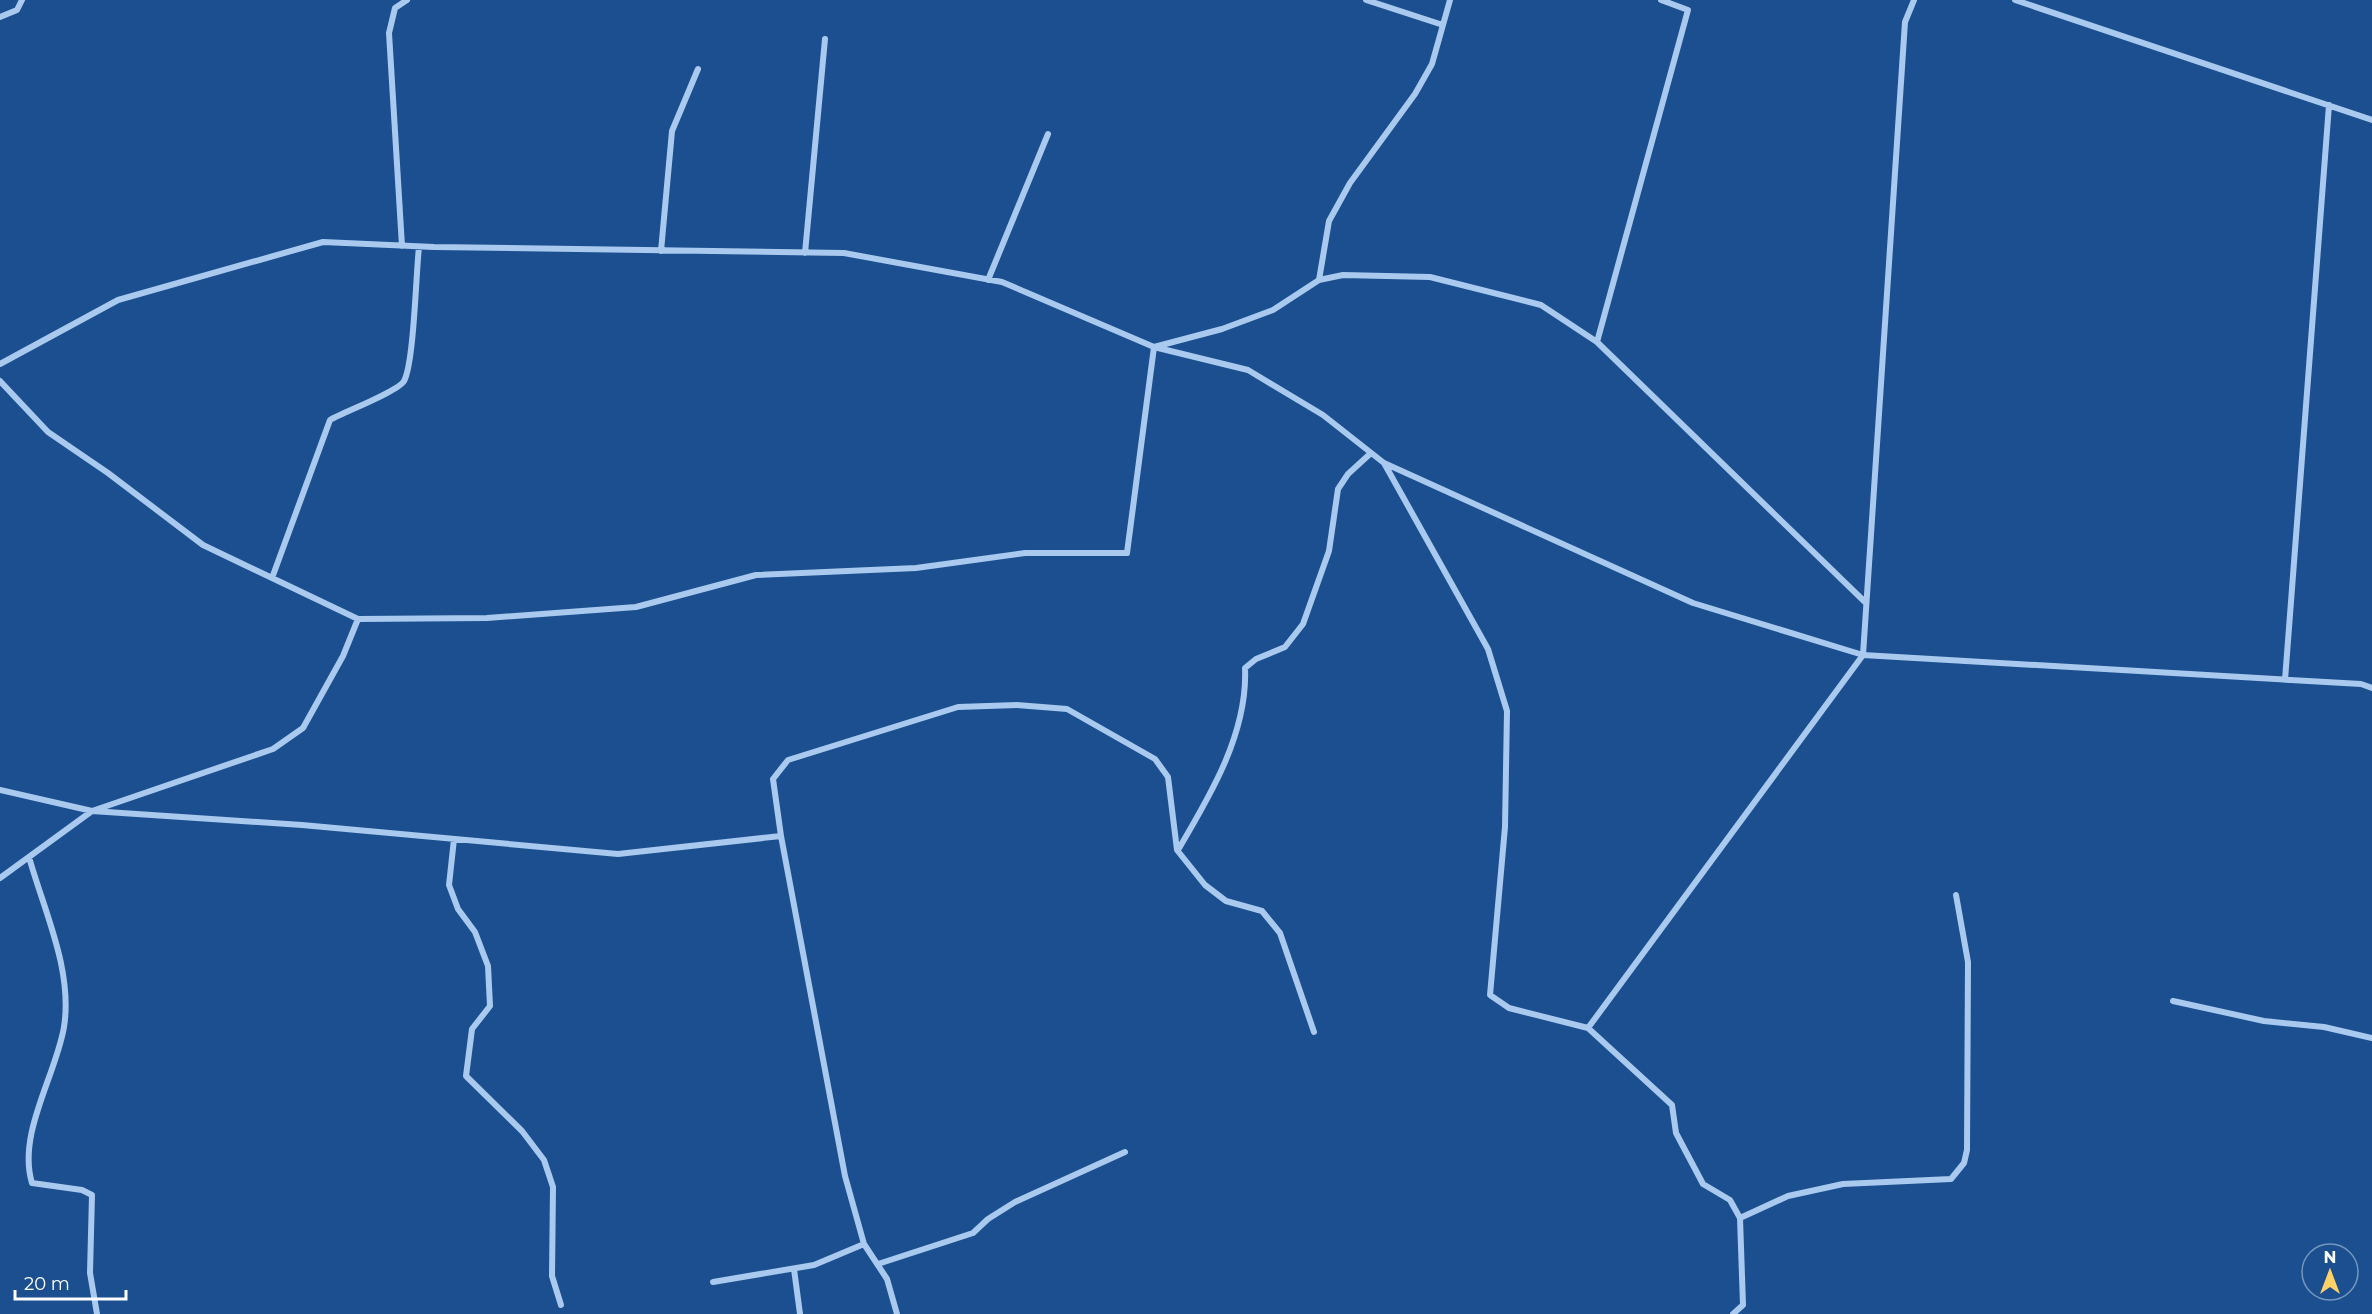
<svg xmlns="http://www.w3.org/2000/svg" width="2372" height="1314" viewBox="0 0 2372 1314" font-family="Montserrat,sans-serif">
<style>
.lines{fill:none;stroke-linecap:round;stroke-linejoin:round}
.street{stroke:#a9c9ee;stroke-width:6}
</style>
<rect width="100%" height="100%" fill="#1b4f8f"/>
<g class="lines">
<path class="street" d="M1366,0L1443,25
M2015,0L2372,120
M0,17L17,10L22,0
M402,246L389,33L395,8L407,0
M661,251L672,131L698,69
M805,253L825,39
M988,280L1048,134
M1319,280L1329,221L1350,183L1415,94L1432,64L1450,0
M1597,342L1688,10L1661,0
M0,364L118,300L323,242L434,247L844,253L1002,282L1154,347L1248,370L1323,415L1384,463L1693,603L1863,655L2361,684L2372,688
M0,381L48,432L108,473L203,545L358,619L487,618L636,607L756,575L916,568L1025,553H1127L1154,347L1222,329L1273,310L1319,280L1343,275L1430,277L1541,305L1597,342L1866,603
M1384,463L1488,649L1507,711L1505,827L1490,995L1509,1008L1588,1028L1672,1105L1676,1133L1703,1184L1730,1200L1740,1218L1743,1305L1733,1314
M272,578L330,420C344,412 399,391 404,381C414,363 416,272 419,247
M2285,680L2329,105
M0,790L92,811L302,825L618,854L781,836L845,1176L864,1244L887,1279L897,1314
M781,836L773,779L788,760L958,707L1017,705L1067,709L1155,759L1168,777L1177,850L1205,885L1226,901L1262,911L1280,933L1314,1032
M454,839L449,885L458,909L475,932L488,966L490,1006L472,1029L466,1076L522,1131L544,1160L553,1187L552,1276L561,1305
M1178,850C1210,796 1248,733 1245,668L1256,659L1285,647L1303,624L1329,551L1338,489L1348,474L1371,453
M29,857C44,911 73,970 64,1027C56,1075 17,1134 32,1183L82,1190L92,1195L90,1273L97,1314
M0,878L92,811L273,749L303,728L343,656L358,619
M2173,1001L2264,1021L2324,1027L2372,1038
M1588,1028L1863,655L1905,22L1914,0
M1740,1218L1788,1196L1843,1184L1951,1179L1964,1163L1967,1150L1968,962L1956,895
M878,1264L973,1233L988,1219L1015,1202L1125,1152
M794,1269L800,1314
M713,1282L814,1265L864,1244"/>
</g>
<g transform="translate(2330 1272)"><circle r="28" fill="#1b4f8f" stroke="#7695bc" stroke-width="1.5"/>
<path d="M0-4.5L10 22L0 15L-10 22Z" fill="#ffd166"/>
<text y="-9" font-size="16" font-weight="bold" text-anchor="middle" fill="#ffffff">N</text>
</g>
<path d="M15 1290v9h111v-9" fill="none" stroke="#ffffff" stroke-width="3"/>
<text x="24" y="1290" font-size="18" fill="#ffffff" stroke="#1b4f8f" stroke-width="4.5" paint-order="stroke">20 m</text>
</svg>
